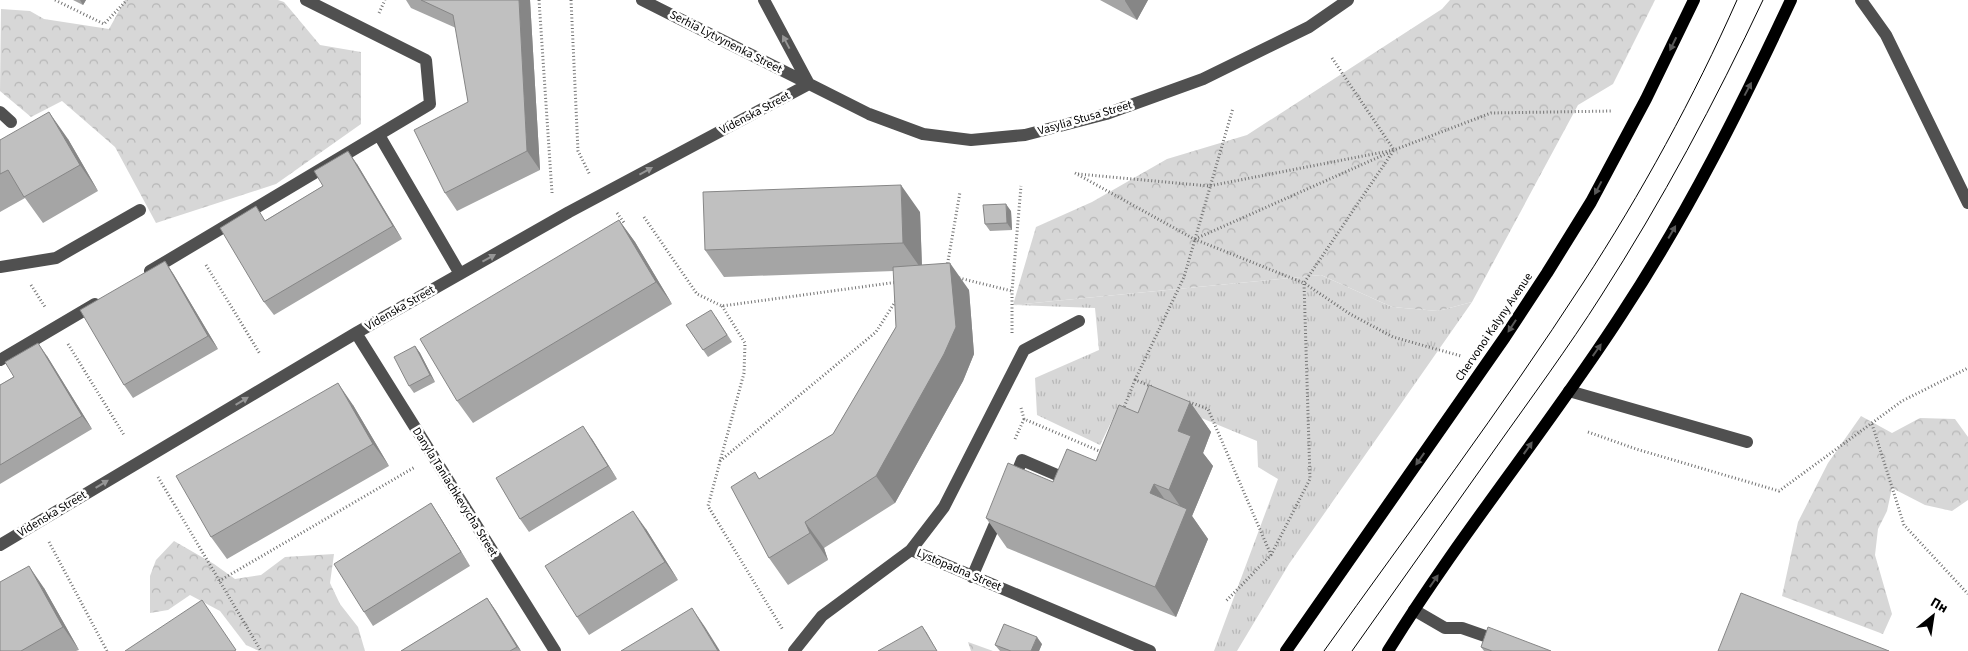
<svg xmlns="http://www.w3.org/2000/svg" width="1968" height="651" viewBox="0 0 1968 651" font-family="'Source Sans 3',sans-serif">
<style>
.grass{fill:url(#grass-tufts)}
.forest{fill:url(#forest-crowns)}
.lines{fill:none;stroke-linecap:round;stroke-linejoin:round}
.path{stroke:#727272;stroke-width:3;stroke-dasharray:1 2.5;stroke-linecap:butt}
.minor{stroke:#505050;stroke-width:12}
.major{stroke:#000;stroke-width:12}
.tram{stroke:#000;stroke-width:1}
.wall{fill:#a5a5a5}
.shaded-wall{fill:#868686}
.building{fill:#c0c0c0;stroke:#868686}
.oneway{fill:#969696}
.oneway2{fill:#595959}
.labels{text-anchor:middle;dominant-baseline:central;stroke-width:5;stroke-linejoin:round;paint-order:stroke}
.street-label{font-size:12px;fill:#000;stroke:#fff}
</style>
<defs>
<pattern id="grass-tufts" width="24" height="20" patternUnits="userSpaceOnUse" patternTransform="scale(1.25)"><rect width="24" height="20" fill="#d7d7d7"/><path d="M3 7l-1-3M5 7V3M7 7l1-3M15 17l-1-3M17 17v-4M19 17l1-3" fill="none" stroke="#b7b7b7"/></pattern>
<pattern id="forest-crowns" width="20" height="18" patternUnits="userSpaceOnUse" patternTransform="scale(1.25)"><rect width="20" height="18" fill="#d7d7d7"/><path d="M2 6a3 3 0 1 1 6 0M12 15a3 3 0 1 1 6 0" fill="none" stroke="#b7b7b7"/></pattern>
</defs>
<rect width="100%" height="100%" fill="#fff"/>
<path class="grass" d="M1321,275L1392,307L1438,311L1472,302L1289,564L1237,651H1214L1278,479L1258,467L1257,441L1153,398L1143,416L1119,406L1100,445L1037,415L1035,378L1099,350L1095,308L1013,305Z"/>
<path class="forest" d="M125,0H278L284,2L320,45L361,52V124L276,184L156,223L115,147L62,101L31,117L0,91L1,9L30,11L44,19L109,29Z
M1450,0H1655L1613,84L1578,105L1472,302L1438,311L1392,307L1321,275L1013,305L1036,227L1092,202L1167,159L1247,135L1442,9Z
M1861,416L1892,433L1920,418L1955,419L1968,437V500L1952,511L1925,505L1892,488L1887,511L1878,529L1875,555L1892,614L1883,634L1782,596L1798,522L1828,463Z
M174,541L214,564L235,579L261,575L285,557L334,554L330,583L340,604L358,627L365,651H259L246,645L220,611L190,595L168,610L150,613V576L156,560Z
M968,642L993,651H971Z"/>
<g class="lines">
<path class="path" d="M55,0L104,24L127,0
M539,0L552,193
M571,0L578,151L590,175
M379,13L385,0
M1332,58L1394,150L1304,283L1350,314L1393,337L1461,356
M1075,173L1194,239L1304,283L1310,479L1271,555L1226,601
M1078,174L1209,186L1394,150L1491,113L1613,111
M617,213L625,224
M644,217L697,294L722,306L898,282
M1195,239L1388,153
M206,265L260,354
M947,267L960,192
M959,278L1012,291
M31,285L45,307
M722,306L745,343L744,373L708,506L783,630
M1012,333V291L1021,186
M68,344L124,435
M1135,380L1184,277L1233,108
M1189,402L1208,409L1271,555
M1021,408L1024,419L1104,453
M1123,410L1135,380L1153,387
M1872,424L1904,525L1968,594
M1588,432L1636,449L1779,491L1902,401L1968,368
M1015,439L1024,419
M720,461L876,332L897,299
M158,477L261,651
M49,542L107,651
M219,581L415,467"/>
<path class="minor" d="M642,0L869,114L923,134L971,140L1025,135L1106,114L1203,79L1309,27L1348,0
M764,0L809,84
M1861,0L1886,35L1968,203
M0,112L11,122
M379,135L460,274
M0,267L56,258L140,210
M150,271L430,104L426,60L306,0
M356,333L555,651
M0,360L95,304
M1569,391L1747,442
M1013,482L1022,460L1071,481
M0,545L356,333L569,212L809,84
M911,550L944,507L1024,350L1079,321
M972,577L1000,512
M1414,610L1445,628H1462L1528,651
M794,651L822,616L911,550L1150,651"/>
<path class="major" d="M1286,651L1505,337L1547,273L1591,202L1646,99L1694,0
M1388,651C1460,534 1549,427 1623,312C1688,213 1741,107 1791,0"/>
<path class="tram" d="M1324,651C1411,529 1502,408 1583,283C1641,194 1694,97 1737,0
M1352,651C1400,584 1447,516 1495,449C1531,398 1568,348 1601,296C1662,201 1715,102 1763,0"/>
</g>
<path class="wall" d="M73,0H86L83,5Z
M406,0H530L540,170L457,211L445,193L468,102L456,28L411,8Z
M1100,0H1148L1137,20Z
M68,139L98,191L43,223L25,198L0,212V140Z
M357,164L402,239L274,315L264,302L266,220L323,186Z
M1011,211L1012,230L990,231L985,224Z
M920,212L922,265L969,290L974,354L963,381L895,503L824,548L828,560L788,585L769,558L759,479L833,434L896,327L894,271L724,277L705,250Z
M619,220L635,242L672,304L473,423L457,401Z
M165,261L174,275L218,349L133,398L124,385Z
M716,317L732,342L708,357L686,325Z
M415,346L420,353L435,382L414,393L409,386Z
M47,356L92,429L0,484V385Z
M1190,402L1211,432L1203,453L1213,466L1192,516L1208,539L1176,617L1007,548L986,518L1053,482L1096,461L1138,413Z
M353,405L389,466L227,559L211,537Z
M592,439L617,479L529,532L520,519Z
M431,503L440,517L470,566L373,626L364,612Z
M646,529L678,580L589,635L577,617Z
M44,588L79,650L76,651H0Z
M487,598L496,611L521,651H401Z
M1042,644L1039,651H1000L995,645Z
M1481,647L1551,651H1484Z"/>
<path class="shaded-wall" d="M80,0H86L83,5Z
M519,0H530L540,170L527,151Z
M1125,0H1148L1137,20L1125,1Z
M49,112L68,139L98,191L80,165Z
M348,151L357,164L402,239L393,226Z
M901,185L920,212L922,270L903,243Z
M1006,204L1011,211L1012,230L1007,223Z
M619,220L635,242L672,304L656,282Z
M165,261L174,275L218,349L208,336Z
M950,263L969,290L974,354L963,381L895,503L876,476Z
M38,343L47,356L92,429L82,416Z
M415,346L420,353L435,382L430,375Z
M338,383L353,405L389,466L373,444Z
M1190,402L1211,432L1203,453L1213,466L1192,516L1208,539L1176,617L1155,587L1185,513L1169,490L1178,431Z
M583,426L592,439L617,479L608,466Z
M1154,484L1175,514L1150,493Z
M431,503L440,517L470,566L461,552Z
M633,511L646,529L678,580L665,562Z
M805,522L824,548L828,560L810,533Z
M29,566L44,588L79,650L63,627Z
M487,598L496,611L521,651L517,647Z
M692,608L705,627L720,651H718Z
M922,626L927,633L937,651Z
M1037,637L1042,644L1039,651H1031Z"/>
<path class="building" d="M421,0H519L527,151L445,193L414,130L468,102L453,15Z
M49,112L80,165L24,197L8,170L0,174V140Z
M348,151L393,226L264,302L220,228L256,206L265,221L323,186L314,171Z
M901,185L903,243L705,250L703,192Z
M1006,204L1007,223L985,224L983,205Z
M619,220L656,282L457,401L420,339Z
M165,261L208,336L124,385L80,310Z
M950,263L956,327L944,354L876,476L805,522L810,533L769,558L731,487L755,472L759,479L833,434L896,327L893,267Z
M711,310L727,335L703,350L686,325Z
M38,343L82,416L0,465V385L14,377L5,362Z
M415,346L430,375L409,386L394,357Z
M338,383L373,444L211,537L176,476Z
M1149,385L1190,402L1178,431L1191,436L1169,490L1154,484L1150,493L1187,509L1155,587L986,518L1008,463L1053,482L1067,449L1096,461L1119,405L1138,413Z
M583,426L608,466L520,519L496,478Z
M431,503L461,552L364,612L334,564Z
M633,511L665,562L577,617L545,566Z
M29,566L63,627L21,651H0V582Z
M1741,593L1889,651H1718Z
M487,598L517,647L510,651H401Z
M202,600L236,650L234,651H125Z
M692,608L718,651H621Z
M1004,624L1037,637L1031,651H1011L995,645Z
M922,626L937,651H878Z
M1488,627L1551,651H1492L1481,647Z"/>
<defs><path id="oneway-solid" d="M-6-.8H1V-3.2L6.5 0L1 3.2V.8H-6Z" transform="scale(1.25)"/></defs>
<g class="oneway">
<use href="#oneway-solid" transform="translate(786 42) rotate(-118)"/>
<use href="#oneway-solid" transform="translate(646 171) rotate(-29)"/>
<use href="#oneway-solid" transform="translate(489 258) rotate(-29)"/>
<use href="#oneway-solid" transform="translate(242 401) rotate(-31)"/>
<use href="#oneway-solid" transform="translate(102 484) rotate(-31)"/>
</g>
<g class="oneway2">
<use href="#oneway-solid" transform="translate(1673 44) rotate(116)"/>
<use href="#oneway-solid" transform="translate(1748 89) rotate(-62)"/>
<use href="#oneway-solid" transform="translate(1598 188) rotate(118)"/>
<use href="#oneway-solid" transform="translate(1672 232) rotate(-60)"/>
<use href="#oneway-solid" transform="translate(1512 326) rotate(123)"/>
<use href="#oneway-solid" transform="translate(1597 350) rotate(-55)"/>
<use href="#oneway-solid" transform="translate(1528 448) rotate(-55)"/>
<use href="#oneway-solid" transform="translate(1420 459) rotate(125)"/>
<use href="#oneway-solid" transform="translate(1434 581) rotate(-55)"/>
</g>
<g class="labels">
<g class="street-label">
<text transform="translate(726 42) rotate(27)">Serhia Lytvynenka Street</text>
<text transform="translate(755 113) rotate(-28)">Videnska Street</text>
<text transform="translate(1085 118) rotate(-16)">Vasylia Stusa Street</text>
<text transform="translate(400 308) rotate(-30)">Videnska Street</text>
<text transform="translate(1494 327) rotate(-56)">Chervonoi Kalyny Avenue</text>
<text transform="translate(455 492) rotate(58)">Danyla Taniachkevycha Street</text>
<text transform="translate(52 514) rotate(-31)">Videnska Street</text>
<text transform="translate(959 570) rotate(23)">Lystopadna Street</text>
</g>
</g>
<g transform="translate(1933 616) rotate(30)" stroke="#ffffff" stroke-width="4" paint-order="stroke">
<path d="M0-4L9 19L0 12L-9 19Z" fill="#000000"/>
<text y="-8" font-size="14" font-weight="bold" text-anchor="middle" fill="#000000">Пн</text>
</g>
</svg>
